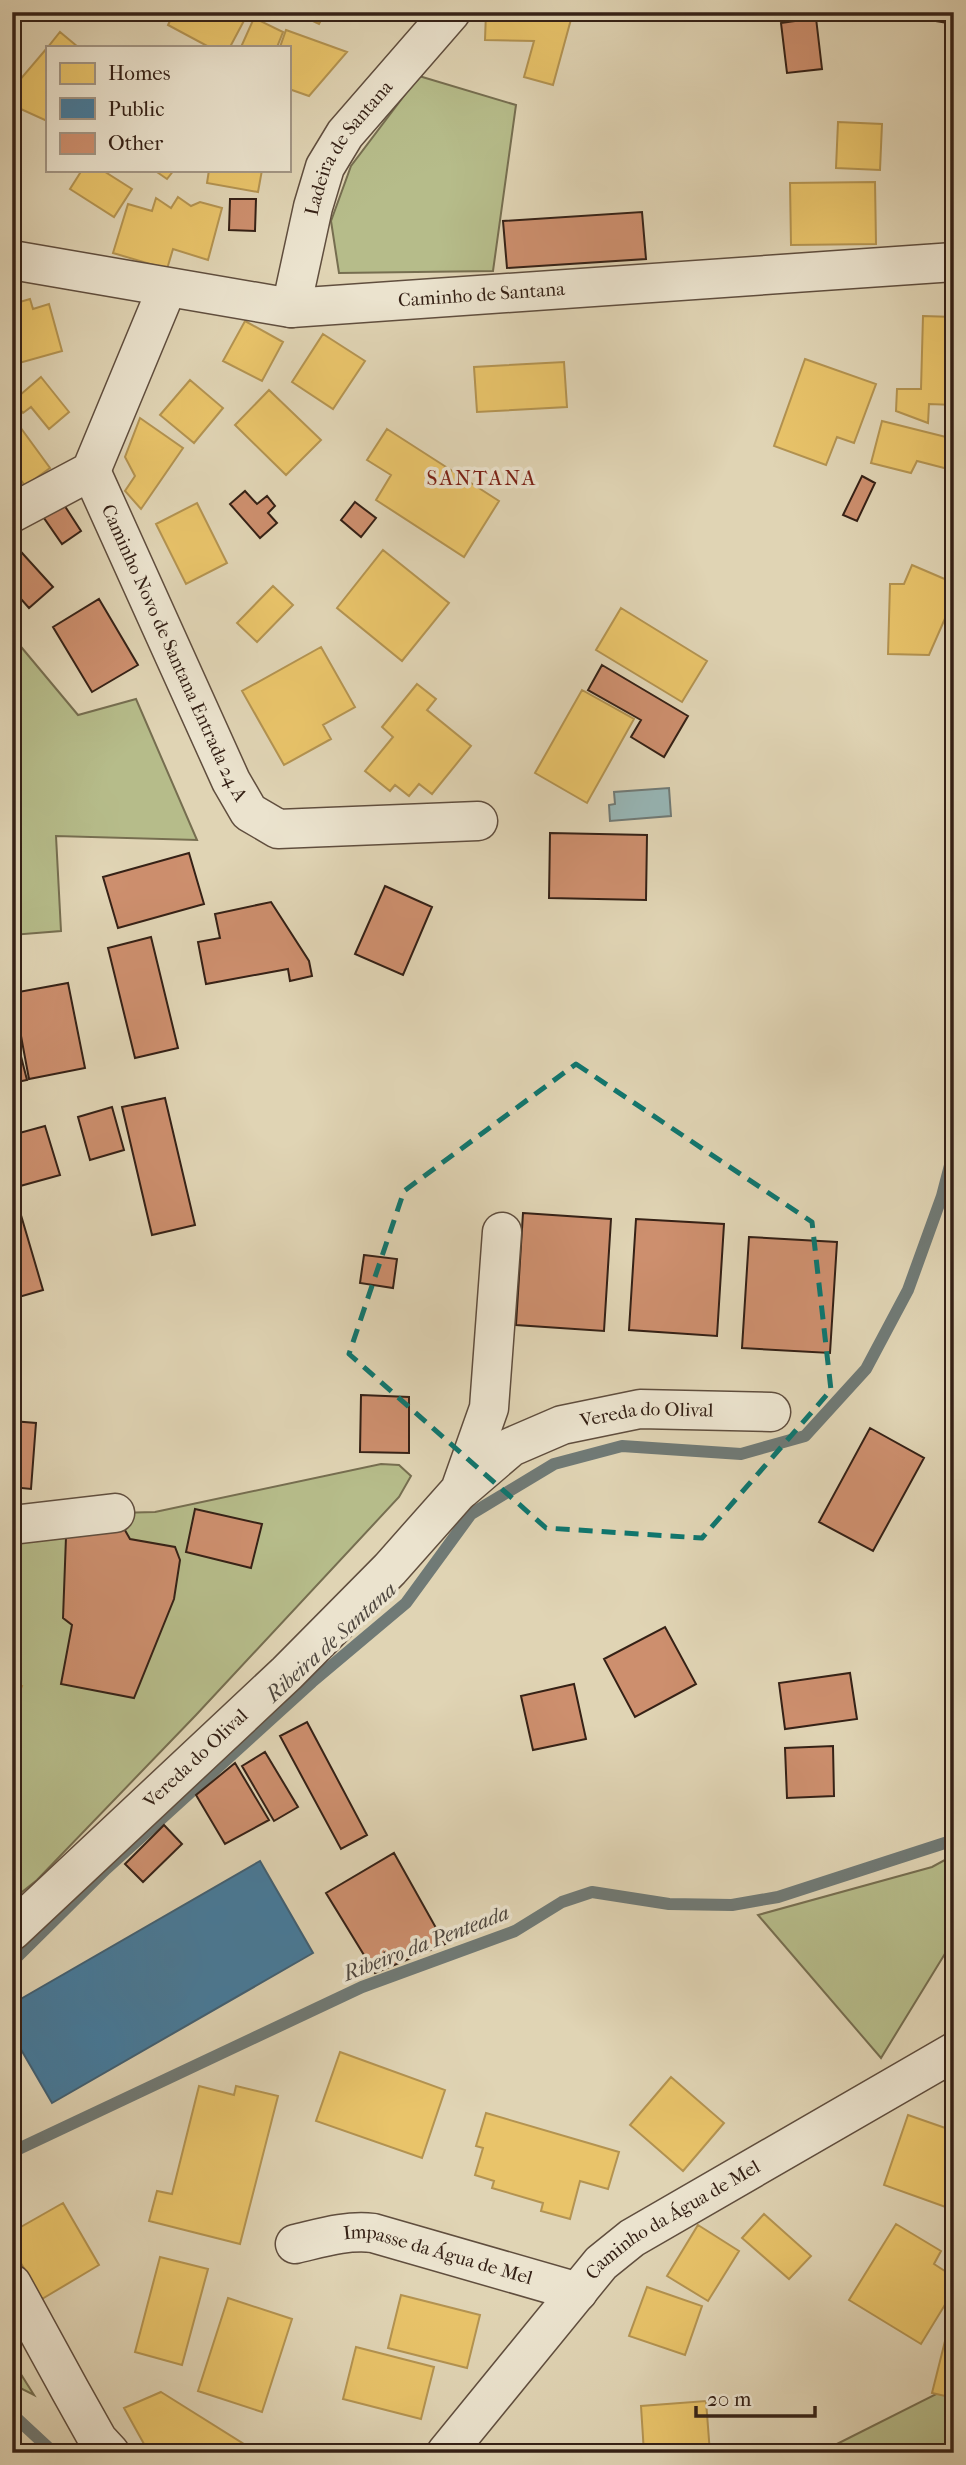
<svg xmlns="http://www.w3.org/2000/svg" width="966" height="2465" viewBox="0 0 966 2465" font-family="'IM FELL French Canon',serif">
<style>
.green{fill:#b6bc8a;stroke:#766e50;stroke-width:2}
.water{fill:#97b6b6;stroke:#707a76;stroke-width:2}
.homes{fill:#e9c46a;stroke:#b39351;stroke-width:2}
.public{fill:#457b9d;stroke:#406074;stroke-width:2}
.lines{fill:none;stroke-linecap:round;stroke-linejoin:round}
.stream{stroke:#707a76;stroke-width:12}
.building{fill:#cd8f6e;stroke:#352116;stroke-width:2}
.minor-casing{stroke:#604e3e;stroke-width:41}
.minor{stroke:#ebe3ce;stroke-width:38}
.marked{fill:none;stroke:#0f766e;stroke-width:5;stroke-dasharray:14 9;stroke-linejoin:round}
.labels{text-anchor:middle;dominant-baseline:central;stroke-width:7;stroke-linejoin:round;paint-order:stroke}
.street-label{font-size:19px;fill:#352116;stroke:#ebe3ce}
.neighbourhood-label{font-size:21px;letter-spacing:2px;fill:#7a1f14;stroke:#ebe3ce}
.water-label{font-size:21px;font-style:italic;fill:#4e463e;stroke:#ebe3ce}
</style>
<rect width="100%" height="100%" fill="#e0d4b4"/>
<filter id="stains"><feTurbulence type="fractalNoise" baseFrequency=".00286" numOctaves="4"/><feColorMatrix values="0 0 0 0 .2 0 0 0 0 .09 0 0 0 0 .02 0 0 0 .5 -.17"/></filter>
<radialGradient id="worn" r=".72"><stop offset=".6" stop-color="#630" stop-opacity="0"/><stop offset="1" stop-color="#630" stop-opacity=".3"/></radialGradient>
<path class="green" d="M419,76L516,105L493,271L339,273L331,221L351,166Z
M12,636L78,715L136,699L197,840L56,836L61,931L12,935Z
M381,1464L399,1465L411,1476L399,1497L196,1715L37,1880L12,1900V1525L115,1513L155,1512Z
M954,1855V1939L881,2058L758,1915L932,1867Z
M12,2360L34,2395L12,2384Z
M954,2385V2453H819Z"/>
<path class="water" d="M669,788L671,816L610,821L609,805L615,804L614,792Z"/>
<path class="homes" d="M174,12H243L247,15L230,47H209L168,25Z
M294,12H325L319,24Z
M486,12H573L553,85L524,77L534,41L485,40Z
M254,18L283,32L277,47H241Z
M286,30L347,52L309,96L289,89V47H280Z
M60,32L78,47H48Z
M47,48V121L12,105V89Z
M838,122L882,124L880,170L836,168Z
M82,170H102L132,189L114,217L70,189Z
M154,170H174L167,179Z
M209,170H262L258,192L207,183Z
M875,182L876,244L791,245L790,183Z
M178,197L191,206L200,202L222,208L208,260L173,249L167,269L113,253L128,204L152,211L156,198L171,208Z
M30,299L33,309L49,304L62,351L12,365V300L13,304Z
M923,316L954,317V405L929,404L928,423L896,411L897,389H921Z
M245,321L283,342L262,381L223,361Z
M323,334L365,361L333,409L292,382Z
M805,359L876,384L854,443L837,437L826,465L774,446Z
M564,362L567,407L477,412L474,367Z
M41,377L69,412L49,429L31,407L23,413L13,401Z
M190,380L223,408L194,443L160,415Z
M269,390L321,440L286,475L235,425Z
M140,418L183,448L141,509L125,491L135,476L125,457Z
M15,420L50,468L25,486L12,467V422Z
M882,421L954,439L948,469L917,461L911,473L871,463Z
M387,429L499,501L464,557L376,500L391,475L367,460Z
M197,503L227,563L186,584L156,524Z
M383,550L449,603L402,661L337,608Z
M912,565L954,583V598L929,655L888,654L890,584H904Z
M273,586L293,605L257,642L237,623Z
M621,608L707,661L682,702L596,650Z
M321,647L355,707L323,725L331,739L284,765L242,691Z
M417,684L436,699L427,710L471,746L432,794L419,784L409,796L395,785L390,791L365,771L393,737L382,727Z
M582,690L634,719L587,803L535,773Z
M12,1683L22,1686L12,1712Z
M340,2052L445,2090L422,2158L316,2121Z
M671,2077L724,2123L683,2171L630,2125Z
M199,2086L234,2095L236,2086L278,2096L240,2244L149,2221L157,2191L172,2194Z
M486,2113L619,2152L608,2189L580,2181L570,2219L541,2211L543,2203L492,2188L494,2181L475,2175L483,2148L476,2146Z
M908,2115L954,2131V2210L884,2185Z
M63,2203L99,2265L42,2299L12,2248V2232Z
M764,2214L811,2256L789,2279L742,2238Z
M896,2224L941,2251L934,2264L954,2277V2290L921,2344L849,2300Z
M698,2225L739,2251L708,2301L667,2276Z
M160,2257L208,2269L182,2365L135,2352Z
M647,2287L702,2306L685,2355L629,2336Z
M401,2295L480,2315L467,2368L388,2348Z
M228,2298L292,2319L262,2412L198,2391Z
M949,2325L954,2327V2398L932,2393Z
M356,2347L434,2367L421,2419L343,2399Z
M161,2392L247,2446L239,2453H149L124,2408Z
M706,2401L710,2453H644L641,2406Z"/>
<path class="public" d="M260,1861L313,1953L52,2103L12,2034V2004Z"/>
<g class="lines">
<path class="stream" d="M12,1962L106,1869L312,1682L406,1603L471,1514L554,1464L622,1446L741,1454L805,1436L866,1369L908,1290L942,1196L954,1150
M12,2152L362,1987L515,1931L562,1902L592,1892L669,1904L732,1905L778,1897L954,1840
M12,2414L54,2453"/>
</g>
<path class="building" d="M924,12H954V24L923,19Z
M816,18L822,69L787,73L781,23Z
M230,199H256L255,231L229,230Z
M642,212L646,259L507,268L503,221Z
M862,476L875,483L857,521L843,515Z
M245,491L257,504L267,496L275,506L268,513L277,523L260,538L230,504Z
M57,494L81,531L62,544L37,508Z
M355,502L376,518L361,537L341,520Z
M13,543L53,587L29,608L12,589Z
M99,599L138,665L92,692L53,627Z
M602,665L688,716L664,757L631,737L641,720L588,690Z
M550,833L647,835L646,900L549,898Z
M189,853L204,904L118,928L103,877Z
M385,886L432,907L403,975L355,954Z
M271,902L309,961L312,976L290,981L288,969L206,984L198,942L220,938L215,914Z
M151,937L178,1048L135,1058L108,948Z
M68,983L85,1068L29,1079L13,993Z
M12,1021L27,1080L12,1083Z
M165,1098L195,1225L152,1235L122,1107Z
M112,1107L124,1150L90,1160L78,1117Z
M45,1126L60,1175L13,1188L43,1290L12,1299V1135Z
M523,1213L611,1219L604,1331L516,1325Z
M636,1219L724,1224L717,1336L629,1330Z
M749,1237L837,1242L830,1353L742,1348Z
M364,1255L397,1259L393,1288L360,1283Z
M361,1395L409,1397V1453L360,1452Z
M12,1421L36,1423L31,1489L12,1487Z
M870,1428L924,1458L873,1551L819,1522Z
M195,1509L262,1524L251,1568L186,1552Z
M122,1525L130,1539L175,1547L180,1560L174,1599L134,1698L61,1684L72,1625L63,1618L66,1537Z
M665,1627L696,1684L635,1717L604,1659Z
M850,1673L857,1719L785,1729L779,1683Z
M574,1684L586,1739L533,1750L521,1696Z
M307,1722L367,1835L341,1849L280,1736Z
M833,1746L834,1796L787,1798L785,1748Z
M265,1752L298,1807L274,1821L242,1766Z
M235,1763L269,1820L225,1844L196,1795Z
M164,1825L182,1844L143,1882L125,1864Z
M394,1853L445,1944L375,1973L326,1893Z"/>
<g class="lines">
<defs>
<g id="minor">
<path id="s1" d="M12,260L291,308L954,262"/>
<path id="s2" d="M291,308L313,207L325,167L345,134L451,12"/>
<path id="s3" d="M91,471L231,781L249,812L278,829L478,821"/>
<path d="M12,513L91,471L167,288"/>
<path id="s4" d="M462,1489L511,1447L562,1425L640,1409L771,1412"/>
<path d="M12,1525L115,1513"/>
<path id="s5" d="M12,1931L287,1673L390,1569L460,1490L489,1408L502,1232"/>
<path id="s6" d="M295,2244C321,2238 346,2230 373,2233L578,2292"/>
<path d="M12,2284L70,2390L98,2440L110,2453"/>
<path id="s7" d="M446,2453L601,2263L632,2238L954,2052"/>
</g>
</defs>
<use href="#minor" class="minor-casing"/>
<use href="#minor" class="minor"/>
</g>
<path class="marked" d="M576,1064L812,1222L831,1390L702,1538L546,1528L349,1354L404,1191Z"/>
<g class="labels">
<g class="street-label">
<text stroke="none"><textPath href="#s2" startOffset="173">Ladeira de Santana</textPath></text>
<text stroke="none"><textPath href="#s1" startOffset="474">Caminho de Santana</textPath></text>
<text stroke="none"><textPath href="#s3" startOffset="200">Caminho Novo de Santana Entrada 24 A</textPath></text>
<text stroke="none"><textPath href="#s4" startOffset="206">Vereda do Olival</textPath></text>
<text stroke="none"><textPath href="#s5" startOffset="252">Vereda do Olival</textPath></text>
<text stroke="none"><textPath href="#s7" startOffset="329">Caminho da Água de Mel</textPath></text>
<text stroke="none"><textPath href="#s6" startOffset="147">Impasse da Água de Mel</textPath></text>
</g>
<g class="neighbourhood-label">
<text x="482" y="478">SANTANA</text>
</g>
<g class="water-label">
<text transform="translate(331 1642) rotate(-42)">Ribeira de Santana</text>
<text transform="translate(426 1943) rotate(-21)">Ribeiro da Penteada</text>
</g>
</g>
<rect width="966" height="2465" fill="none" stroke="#e0d4b4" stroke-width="42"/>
<rect x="14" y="14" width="938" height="2437" fill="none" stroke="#352116" stroke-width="3.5"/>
<rect x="21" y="21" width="924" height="2423" fill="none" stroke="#352116" stroke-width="2"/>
<rect x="46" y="46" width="245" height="126" fill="#ebe3ce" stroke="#a29584" stroke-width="2"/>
<rect x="60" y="63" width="35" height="21" fill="#e9c46a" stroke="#a29584" stroke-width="2"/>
<text x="108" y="80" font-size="21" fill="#352116">Homes</text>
<rect x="60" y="98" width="35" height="21" fill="#457b9d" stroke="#a29584" stroke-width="2"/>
<text x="108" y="116" font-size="21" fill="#352116">Public</text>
<rect x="60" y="133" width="35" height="21" fill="#cd8f6e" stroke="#a29584" stroke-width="2"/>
<text x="108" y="150" font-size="21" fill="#352116">Other</text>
<path d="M696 2406v10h119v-10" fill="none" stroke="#352116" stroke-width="3.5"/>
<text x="707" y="2406" font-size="21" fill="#352116" stroke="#ebe3ce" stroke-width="5" paint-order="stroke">20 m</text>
<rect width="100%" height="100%" filter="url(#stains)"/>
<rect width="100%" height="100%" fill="url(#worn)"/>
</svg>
